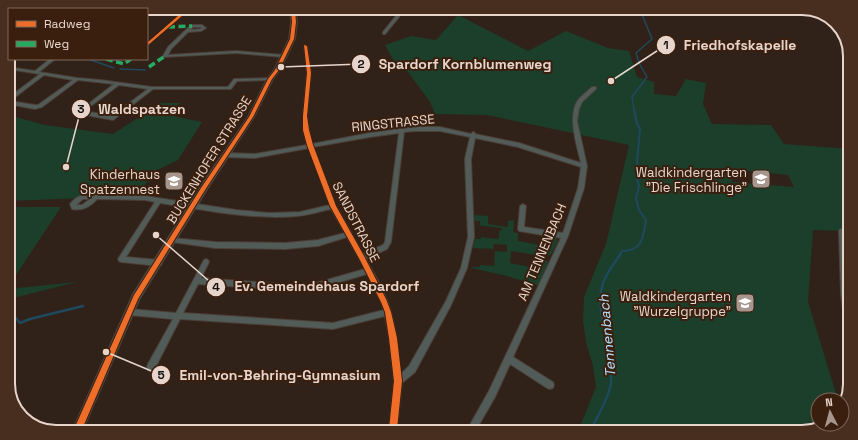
<svg xmlns="http://www.w3.org/2000/svg" width="858" height="440" viewBox="0 0 858 440" font-family="'Space Grotesk',sans-serif">
<style>
.green{fill:#1b3f2a;fill-rule:evenodd}
.lines{fill:none;stroke-linecap:round;stroke-linejoin:round}
.stream-far2{stroke:#1f495f;stroke-width:1.5}
.stream-far1{stroke:#1f495f;stroke-width:2}
.stream{stroke:#1f495f;stroke-width:2.5}
.minor-casing{stroke:#4c3f37;stroke-width:2}
.tertiary-casing{stroke:#4c3f37;stroke-width:2}
.minor{fill:#515b57;fill-rule:evenodd}
.tertiary{fill:#515b57;fill-rule:evenodd}
.quiet{stroke:#26ab63;stroke-width:3.5;stroke-dasharray:7 3.5;stroke-linecap:butt}
.cycleway-casing{stroke:#3a1f0f;stroke-width:2}
.cycleway{fill:#ee6e29;fill-rule:evenodd}
.labels{text-anchor:middle;dominant-baseline:central;stroke-width:4;stroke-linejoin:round;paint-order:stroke}
.street-label{font-size:13px;fill:#e7d5cb;stroke:#3a1f0f}
.poi-label{font-size:13px;fill:#e7d5cb;stroke:#3a1f0f;text-anchor:end}
.water-label{font-size:14px;font-style:italic;fill:#b7e2fd;stroke:#3a1f0f}
.rim{fill:none;stroke:#e7d5cb;stroke-width:2}
.leader{fill:none;stroke:#e7d5cb;stroke-width:1.5}
.callout-dot{fill:#e7d5cb;stroke:#3a1f0f;stroke-width:1.5}
.mark-label{font-size:12px;text-anchor:middle;font-weight:bold;fill:#111}
.callout-label{font-size:14px;text-anchor:middle;font-weight:bold;fill:#e7d5cb;stroke:#3a1f0f;stroke-width:4;stroke-linejoin:round;paint-order:stroke}
</style>
<rect width="100%" height="100%" fill="#302219"/>
<path class="green" d="M458,15L528,51L566,31L608,48L629,51L637,77L654,82V94L676,96L686,79L706,83L703,104L712,124L771,125L784,144L849,149L847,231L813,230L808,302L838,400H818V424H824L825,426L802,432L578,431L596,387L593,366L586,342L583,321L584,297L606,244L629,145L487,115L435,114L430,102L408,72L398,68L385,45L411,36L436,40ZM730,169L788,175L794,187L732,182Z
M161,103H180L168,115L202,122L178,160L155,171L137,196L8,201V115L45,125L113,134Z
M8,207H61L10,284H8Z
M474,215L488,216V224L508,227V221L514,220L513,232L518,233V241L550,247L551,238H547L548,236L556,238L558,241L551,255H548V257L511,251L510,263L540,269V259L548,261V262L539,286L507,276L472,268L473,267H480V265L494,266L495,251L507,252V245L494,244L493,249L473,248L475,239H481V237L497,239L499,238V231L502,230V228L475,225H480V221H475Z
M77,282L17,297L8,298V289Z"/>
<g class="lines">
<path class="stream-far2" d="M88,59L114,68
M111,59L121,62
M120,69L145,70
M634,110L632,97L647,77L639,63L636,53L652,39L641,12"/>
<path class="stream-far1" d="M620,254L622,251C643,251 643,237 646,220L639,210L636,199L639,186L636,173L640,129L637,124L634,109"/>
<path class="stream" d="M8,319L15,317L20,323L30,319L83,306
M590,431C596,420 610,395 611,383C613,352 598,320 601,291C603,276 614,265 621,253"/>
<defs>
<path id="minor" d="M280,9L284,10L285,11L282,12Z
M396,10H400L399,17L385,34H383V32L395,17Z
M191,25H202L206,28L201,31L188,32L171,49L168,55L236,51L283,55L285,56L283,57L236,53L163,57V56L168,47ZM193,27H201L202,28L200,29L191,30Z
M304,45L307,46L311,73L307,116L309,130L312,144L370,133L415,127H440L471,134L473,132L475,133V134L519,143L581,163C577,146 567,116 578,100C582,95 588,91 592,87H596V89L582,102L579,109L577,121L587,166L584,188L568,236L513,357L553,382L554,385L553,388L550,389L547,388L510,364L495,397L476,430H467L489,391L561,238L519,231L518,229L520,206L523,204L526,206L524,227L563,233L578,188L581,167L518,147L475,138L471,159L474,237L467,268L451,305L415,372L402,383L397,429H389L394,381L389,338L385,316L333,329L180,319L154,370L151,371L148,370L147,367L148,364L173,319L129,315L127,314L126,312L127,310L129,309L176,313L204,260L206,259L208,260L209,262L201,278L297,285L316,283L365,269L347,237L318,246L285,249L215,248L172,242H170L169,240L170,238H172L215,242L285,243L318,240L345,233L331,209C321,211 309,215 298,216C252,220 206,210 160,203L126,257L159,260L161,261L162,263L161,265L159,266L121,262L119,261L118,259L155,202L145,200L97,199C90,207 82,211 72,209L70,204C82,190 85,199 97,194L99,195L145,196L236,210L269,213L300,212L330,205L309,148L255,158L225,157L222,155L225,153L255,154L307,145L303,130V116L307,73ZM415,131H440L470,137L465,159L468,237L461,268L446,301L409,366L401,374C398,353 397,332 391,312C386,293 375,276 366,259L387,249L391,242L404,132ZM399,133L385,242L383,245L363,254L336,206L313,147L370,137ZM83,199H90L82,205H76ZM367,274L381,302L384,310L333,323L183,313L198,284L297,291L316,289Z
M50,59H55L39,72L77,78L100,80L152,87H228L234,79H236L270,78L272,79L270,80L237,81L231,89H153L113,120L80,114L78,112L114,84L78,80L42,107L35,109L8,104V98L40,74L8,69V67L35,71ZM44,75L73,80L38,105H35L10,101ZM119,85L148,89L112,116L84,111Z
M840,229H844L845,231L847,277L846,313L844,312L843,310L841,294L839,231Z"/>
<path id="tertiary" d="M290,10H296L297,22L295,39L280,70L273,79L254,117L206,191L139,300L84,427H74L133,294L200,187L248,117L267,79L274,70L289,39L291,22Z"/>
</defs>
<use href="#minor" class="minor-casing"/>
<use href="#tertiary" class="tertiary-casing"/>
<use href="#minor" class="minor"/>
<use href="#tertiary" class="tertiary"/>
<path class="quiet" d="M168,27L192,26
M106,59L124,64L131,59
M149,67L165,56"/>
<defs>
<path id="cycleway" d="M186,9H190L147,46V43Z
M291,10H295L296,22L294,39L279,70L272,79L253,117L205,190L138,299L83,427H75L134,295L201,188L249,117L268,79L275,70L290,39L292,22Z
M304,45L307,46L311,73L307,116L309,130L313,145L336,206L364,256L386,299L391,312L397,338L402,381L397,429H389L394,381L389,338L385,312L381,302L360,260L330,206L307,145L303,130V116L307,73Z"/>
</defs>
<use href="#cycleway" class="cycleway-casing"/>
<use href="#cycleway" class="cycleway"/>
</g>
<defs>
<symbol id="school-square" viewBox="-11 -11 22 22"><rect x="-9" y="-9" width="18" height="18" rx="4" fill="#a7968d" stroke="#3a1f0f"/><path d="M0-5L7-2L0 1L-7-2ZM-4 1L0 2.5L4 1V4Q0 6-4 4Z" fill="#fff"/></symbol>
</defs>
<g fill-rule="evenodd">
<use href="#school-square" x="750" y="168" width="22" height="22"/>
<use href="#school-square" x="163" y="170" width="22" height="22"/>
<use href="#school-square" x="734" y="292" width="22" height="22"/>
</g>
<g class="labels">
<g class="street-label">
<text transform="translate(393 123) rotate(-6)">RINGSTRASSE</text>
<text transform="translate(209 160) rotate(-58)">BUCKENHOFER STRASSE</text>
<text transform="translate(356 222) rotate(63)">SANDSTRASSE</text>
<text transform="translate(542 252) rotate(-67)">AM TENNENBACH</text>
</g>
<g class="poi-label">
<text x="747" y="172">Waldkindergarten<tspan x="747" dy="15">"Die Frischlinge"</tspan></text>
<text x="160" y="174">Kinderhaus<tspan x="160" dy="15">Spatzennest</tspan></text>
<text x="731" y="296">Waldkindergarten<tspan x="731" dy="15">"Wurzelgruppe"</tspan></text>
</g>
<g class="water-label">
<text transform="translate(607 336) rotate(-95)">Tennenbach</text>
</g>
</g>
<path d="M0 0H858V440H0ZM56 15H802A41 41 0 0 1 843 56V384A41 41 0 0 1 802 425H56A41 41 0 0 1 15 384V56A41 41 0 0 1 56 15Z" fill="#482e1e" fill-rule="evenodd"/>
<path class="rim" d="M56 15H802A41 41 0 0 1 843 56V384A41 41 0 0 1 802 425H56A41 41 0 0 1 15 384V56A41 41 0 0 1 56 15Z"/>
<path class="leader" d="M611 81L666 45M281 67L361 64M66 167L81 109M156 235L216 287M106 352L161 375"/>
<g class="callout-dot">
<circle cx="611" cy="81" r="4"/>
<circle cx="281" cy="67" r="4"/>
<circle cx="66" cy="167" r="4"/>
<circle cx="156" cy="235" r="4"/>
<circle cx="106" cy="352" r="4"/>
<circle cx="666" cy="45" r="10"/>
<circle cx="361" cy="64" r="10"/>
<circle cx="81" cy="109" r="10"/>
<circle cx="216" cy="287" r="10"/>
<circle cx="161" cy="375" r="10"/>
</g>
<g class="mark-label">
<text x="666" y="49">1</text>
<text x="361" y="68">2</text>
<text x="81" y="113">3</text>
<text x="216" y="291">4</text>
<text x="161" y="379">5</text>
</g>
<g class="callout-label">
<text x="740" y="50">Friedhofskapelle</text>
<text x="465" y="69">Spardorf Kornblumenweg</text>
<text x="142" y="114">Waldspatzen</text>
<text x="327" y="291">Ev. Gemeindehaus Spardorf</text>
<text x="280" y="380">Emil-von-Behring-Gymnasium</text>
</g>
<rect x="8" y="8" width="140" height="52" fill="#3a1f0f" stroke="#7f685a"/>
<rect x="16" y="21" width="20" height="6" fill="#ee6e29" stroke="#7f685a"/>
<text x="44" y="28" font-size="12" fill="#e7d5cb">Radweg</text>
<rect x="16" y="41" width="20" height="6" fill="#26ab63" stroke="#7f685a"/>
<text x="44" y="48" font-size="12" fill="#e7d5cb">Weg</text>
<g transform="translate(830 412) rotate(354)"><circle r="19" fill="#3a1f0f" stroke="#7f685a"/>
<path d="M0-3L7 15L0 10L-7 15Z" fill="#a7968d"/>
<text y="-6" font-size="11" font-weight="bold" text-anchor="middle" fill="#e7d5cb">N</text>
</g>
</svg>
